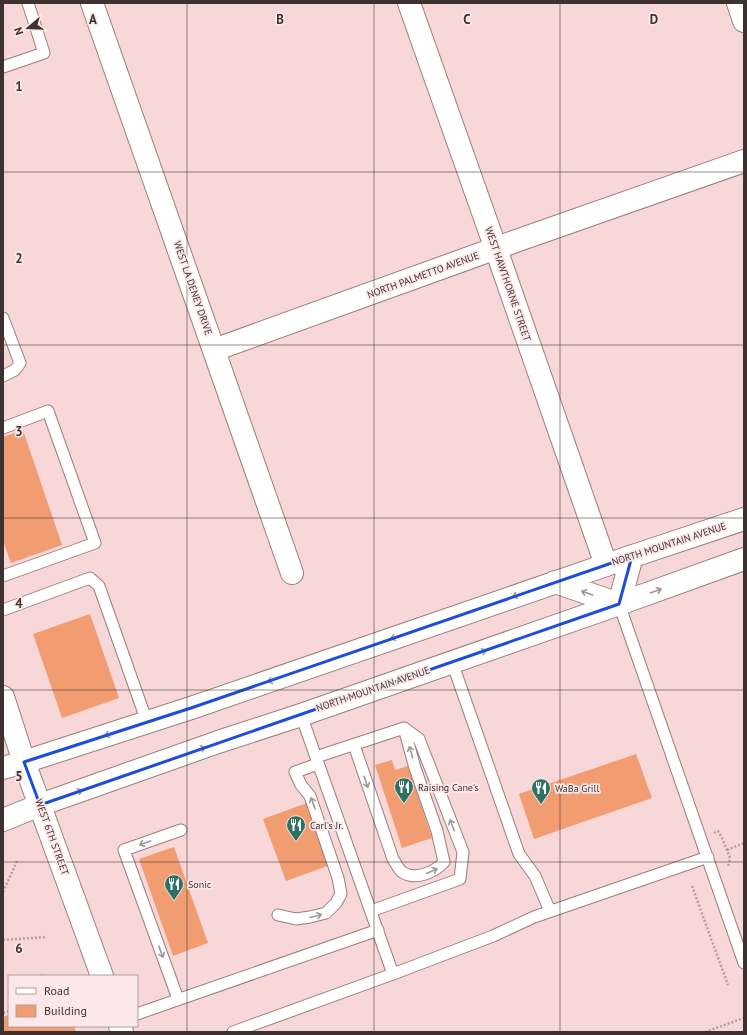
<svg xmlns="http://www.w3.org/2000/svg" width="747" height="1035" viewBox="0 0 747 1035" font-family="'PT Sans',sans-serif">
<style>
.building{fill:#f19c71}
.lines{fill:none;stroke-linecap:round;stroke-linejoin:round}
.service-casing{stroke:#9b7d7f;stroke-width:13}
.minor-casing{stroke:#9b7d7f;stroke-width:24}
.tertiary-casing{stroke:#9b7d7f;stroke-width:24}
.secondary-casing{stroke:#9b7d7f;stroke-width:24}
.path{stroke:#b79d9f;stroke-width:2.5;stroke-dasharray:2 2;stroke-linecap:butt}
.service{stroke:#fff;stroke-width:11}
.minor{stroke:#fff;stroke-width:22}
.tertiary{stroke:#fff;stroke-width:22}
.secondary{stroke:#fff;stroke-width:22}
.oneway{stroke:#9e9898}
.marked{fill:none;stroke:#1d4ed8;stroke-width:3;stroke-linejoin:round}
.grid{fill:none;stroke:#3d3132;stroke-width:1;stroke-opacity:0.55}
.labels{text-anchor:middle;dominant-baseline:central;stroke-width:3.5;stroke-linejoin:round;paint-order:stroke}
.street-label{font-size:10px;fill:#3d3132;stroke:#fce8e9}
.poi-label{font-size:10px;fill:#3d3132;stroke:#fce8e9;text-anchor:start}
.grid-label{font-size:13px;text-anchor:middle;font-weight:bold;fill:#3d3132;stroke:#fce8e9;stroke-width:3.5;stroke-linejoin:round;paint-order:stroke}
</style>
<rect width="100%" height="100%" fill="#f8d7d9"/>
<path class="building" d="M23,430L62,545L11,563L3,541V437Z
M90,614L119,698L62,718L33,634Z
M636,754L652,798L534,839L519,794Z
M392,760L395,770L408,766L432,838L402,848L375,765Z
M307,803L330,865L286,881L263,819Z
M174,847L208,943L173,956L139,859Z
M9,1015V1026H74L76,1032H3V1017Z"/>
<g class="lines">
<defs>
<path id="service" d="M3,67L44,53L28,3
M3,318L20,363L15,370L3,376
M3,428L48,411L95,543L3,576
M619,604L744,963
M3,610L90,578L99,586L147,722
M452,662L519,854L535,876L550,911
M301,715L393,974
M354,745L393,859C396,863 398,869 402,872C415,881 435,872 444,862L437,831L415,768L404,728
M316,757L404,728
M371,911L460,879L463,852L419,739L404,728
M278,915L296,919L310,917L326,913L336,903L341,894L338,878L310,796L301,785L295,772L318,764
M178,999L124,850L181,830
M137,1014L378,930
M233,1032L393,974L493,936L534,917L708,857"/>
<path id="minor" d="M92,3L292,573
M409,3L496,249L606,565
M738,3L744,21
M214,350L516,241L744,161"/>
<path id="tertiary" d="M3,697L24,762L102,976
M120,1026L122,1032"/>
<path id="secondary" d="M555,582L619,604
M619,604L632,556
M3,768L24,762L191,708L606,565L744,519
M3,820L40,805L218,742L301,715L619,604L744,559"/>
</defs>
<use href="#service" class="service-casing"/>
<use href="#minor" class="minor-casing"/>
<use href="#tertiary" class="tertiary-casing"/>
<use href="#secondary" class="secondary-casing"/>
<path class="path" d="M714,833L718,831L723,840L730,858L728,867
M727,850L744,843
M692,886L728,985
M3,892L17,861
M3,940L46,937
M41,976L43,974L44,976
M3,1013L9,1011
M705,1032L744,1018"/>
<use href="#service" class="service"/>
<use href="#minor" class="minor"/>
<use href="#tertiary" class="tertiary"/>
<use href="#secondary" class="secondary"/>
</g>
<defs><path id="oneway-shaft" d="M-6 0H5M1.5-3L5.5 0L1.5 3" fill="none" stroke-width="1.6" stroke-linecap="round" stroke-linejoin="round"/></defs>
<g class="oneway">
<use href="#oneway-shaft" transform="translate(656 591) rotate(-20)"/>
<use href="#oneway-shaft" transform="translate(587 593) rotate(-161)"/>
<use href="#oneway-shaft" transform="translate(518 595) rotate(161)"/>
<use href="#oneway-shaft" transform="translate(396 637) rotate(161)"/>
<use href="#oneway-shaft" transform="translate(481 652) rotate(-19)"/>
<use href="#oneway-shaft" transform="translate(273 680) rotate(161)"/>
<use href="#oneway-shaft" transform="translate(110 734) rotate(162)"/>
<use href="#oneway-shaft" transform="translate(200 749) rotate(-19)"/>
<use href="#oneway-shaft" transform="translate(411 752) rotate(-106)"/>
<use href="#oneway-shaft" transform="translate(366 782) rotate(71)"/>
<use href="#oneway-shaft" transform="translate(77 792) rotate(-19)"/>
<use href="#oneway-shaft" transform="translate(313 803) rotate(-109)"/>
<use href="#oneway-shaft" transform="translate(452 825) rotate(-111)"/>
<use href="#oneway-shaft" transform="translate(145 843) rotate(160)"/>
<use href="#oneway-shaft" transform="translate(432 871) rotate(-24)"/>
<use href="#oneway-shaft" transform="translate(316 916) rotate(-15)"/>
<use href="#oneway-shaft" transform="translate(161 952) rotate(70)"/>
</g>
<path class="marked" d="M632,556L619,604L40,805L24,762L191,708Z"/>
<path class="grid" d="M187,3V1032M374,3V1032M560,3V1032M3,172H744M3,345H744M3,518H744M3,690H744M3,862H744"/>
<defs>
<symbol id="restaurant-pin" viewBox="-11 -11 22 30"><path d="M0 17L-7.5 6A9.5 9.5 0 1 1 7.5 6Z" fill="#2e7264" stroke="#fce8e9"/><path d="M-5-6h1v4h1v-4h1v4h1v-4h1v5L-1.5 .5V6h-2V.5L-5-1ZM5-6V6H3V1.5H1.5Q1.5-4 5-6Z" fill="#fff"/></symbol>
</defs>
<g fill-rule="evenodd">
<use href="#restaurant-pin" x="393" y="776" width="22" height="30"/>
<use href="#restaurant-pin" x="530" y="777" width="22" height="30"/>
<use href="#restaurant-pin" x="285" y="814" width="22" height="30"/>
<use href="#restaurant-pin" x="163" y="873" width="22" height="30"/>
</g>
<g class="labels">
<g class="street-label">
<text transform="translate(423 275) rotate(-20)">NORTH PALMETTO AVENUE</text>
<text transform="translate(508 284) rotate(71)">WEST HAWTHORNE STREET</text>
<text transform="translate(193 288) rotate(71)">WEST LA DENEY DRIVE</text>
<text transform="translate(669 544) rotate(-18)">NORTH MOUNTAIN AVENUE</text>
<text transform="translate(373 689) rotate(-19)">NORTH MOUNTAIN AVENUE</text>
<text transform="translate(52 837) rotate(70)">WEST 6TH STREET</text>
</g>
<g class="poi-label">
<text x="418" y="787">Raising Cane's</text>
<text x="555" y="788">WaBa Grill</text>
<text x="310" y="825">Carl's Jr.</text>
<text x="188" y="884">Sonic</text>
</g>
</g>
<g class="grid-label">
<text x="93" y="24">A</text>
<text x="280" y="24">B</text>
<text x="467" y="24">C</text>
<text x="654" y="24">D</text>
<text x="19" y="91">1</text>
<text x="19" y="263">2</text>
<text x="19" y="436">3</text>
<text x="19" y="608">4</text>
<text x="19" y="781">5</text>
<text x="19" y="953">6</text>
</g>
<rect width="747" height="1035" fill="none" stroke="#3d3132" stroke-width="8"/>
<rect x="8" y="975" width="130" height="52" fill="#fce8e9" stroke="#b09fa0"/>
<rect x="16" y="988" width="20" height="6" fill="#ffffff" stroke="#b09fa0"/>
<text x="44" y="995" font-size="12" fill="#3d3132">Road</text>
<rect x="16" y="1005" width="20" height="12" fill="#f19c71" stroke="#b09fa0"/>
<text x="44" y="1015" font-size="12" fill="#3d3132">Building</text>
<g transform="translate(28 28) rotate(251)" stroke="#fce8e9" stroke-width="3" paint-order="stroke">
<path d="M0-3L7 15L0 10L-7 15Z" fill="#3d3132"/>
<text y="-6" font-size="11" font-weight="bold" text-anchor="middle" fill="#3d3132">N</text>
</g>
</svg>
